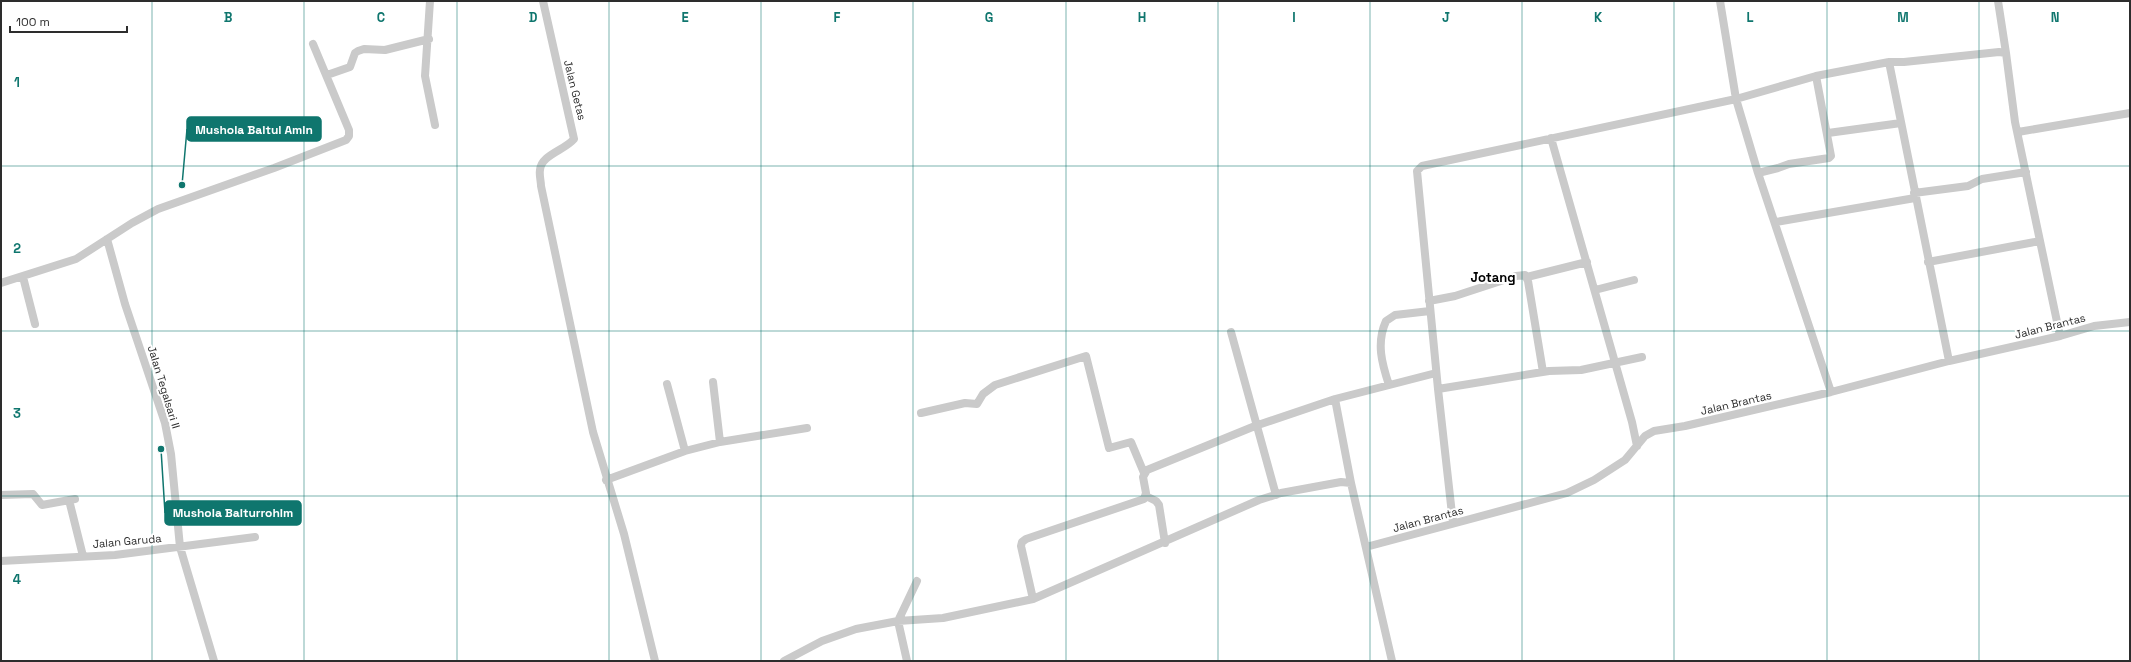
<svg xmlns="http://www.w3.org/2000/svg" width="2131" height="662" viewBox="0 0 2131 662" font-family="'Space Grotesk',sans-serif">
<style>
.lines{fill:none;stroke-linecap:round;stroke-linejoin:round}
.minor{stroke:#cacaca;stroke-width:8}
.grid{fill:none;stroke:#0f766e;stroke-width:1;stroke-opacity:0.55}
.labels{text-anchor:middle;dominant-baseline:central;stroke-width:4;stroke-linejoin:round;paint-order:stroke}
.street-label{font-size:11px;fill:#2d2d2d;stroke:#fff}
.quarter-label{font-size:13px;font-weight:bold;fill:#000;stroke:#fff}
.grid-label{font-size:13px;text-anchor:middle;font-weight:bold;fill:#0f766e;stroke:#fff;stroke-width:4;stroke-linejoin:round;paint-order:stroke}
.leader{fill:none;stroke:#0f766e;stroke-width:1.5}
.callout-dot{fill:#0f766e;stroke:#fff;stroke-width:1.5}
.callout{fill:#0f766e;stroke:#0f766e;stroke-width:1.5}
.callout-label{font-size:12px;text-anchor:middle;font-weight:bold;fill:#fff}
</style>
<rect width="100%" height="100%" fill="#fff"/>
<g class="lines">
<path class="minor" d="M430,1L425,76L435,125
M543,1L574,139C565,150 541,155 540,170C539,175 541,181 541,186L593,432L624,534L655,661
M1720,1L1736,99L1758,173L1831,392
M1998,1L2006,53
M1889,62L1949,361
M327,75L350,67L355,53L358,51L364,49L385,50L429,39
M2018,132L2130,113
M1828,133L1901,123
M1551,138L1632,422L1637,446
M1758,173L1778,168L1789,164L1829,158L1831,156L1816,76
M1914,193L1968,186L1982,179L2026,172
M1776,222L1915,198
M107,239L125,304L165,423L171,454L180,547L214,661
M1928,262L2040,241
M23,277L35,324
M1527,277L1587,262
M1,283L76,259L132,223L158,209L274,168L346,140L349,136V130L313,44
M1595,290L1634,280
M1429,301L1455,296L1516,276L1525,275L1528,281L1543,372
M1231,332L1276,495
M713,382L720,442
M667,384L685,451
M1389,385C1382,364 1376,343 1386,321L1395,315L1430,311
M1438,389L1549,371L1581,370L1642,357
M1335,399L1436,373
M921,413L965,403L977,404L983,394L995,385L1086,356L1109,448L1131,442L1144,473
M606,480L685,451L720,442L807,428
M1,495L33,494L42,505L75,499
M1146,496L1156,501L1159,505L1165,543
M69,500L83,556
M1453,523L1438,389L1417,171L1422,166L1736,99L1816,76L1889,62H1904L1999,52L2006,53L2015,122L2060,336
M1366,547L1567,493L1594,480L1625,460L1645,436L1654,431L1685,426L1831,392L1949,361L2060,336L2094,326L2130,322
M1,561L115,555L255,537
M1033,599L1021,546L1022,542L1026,539L1144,499L1146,493L1143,477L1147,470L1255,426L1335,399L1351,483L1392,661
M784,661L822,641L856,629L898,621L943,618L1033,599L1259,500L1281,493L1341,482L1351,483
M907,661L898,621L917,581"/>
</g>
<path class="grid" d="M152,1V661M304,1V661M457,1V661M609,1V661M761,1V661M913,1V661M1066,1V661M1218,1V661M1370,1V661M1522,1V661M1674,1V661M1827,1V661M1979,1V661M1,166H2130M1,331H2130M1,496H2130"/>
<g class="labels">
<g class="street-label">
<text transform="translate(575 90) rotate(76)">Jalan Getas</text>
<text transform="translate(2050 326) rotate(-14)">Jalan Brantas</text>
<text transform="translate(164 387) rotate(73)">Jalan Tegalsari II</text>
<text transform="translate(1736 403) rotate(-13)">Jalan Brantas</text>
<text transform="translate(1428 519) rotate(-15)">Jalan Brantas</text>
<text transform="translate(127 541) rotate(-5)">Jalan Garuda</text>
</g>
<g class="quarter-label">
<text x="1493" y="277">Jotang</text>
</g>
</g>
<g class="grid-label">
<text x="228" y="22">B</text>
<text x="381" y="22">C</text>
<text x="533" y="22">D</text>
<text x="685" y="22">E</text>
<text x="837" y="22">F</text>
<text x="989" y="22">G</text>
<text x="1142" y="22">H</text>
<text x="1294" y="22">I</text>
<text x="1446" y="22">J</text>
<text x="1598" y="22">K</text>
<text x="1750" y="22">L</text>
<text x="1903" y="22">M</text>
<text x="2055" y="22">N</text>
<text x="17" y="87">1</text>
<text x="17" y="253">2</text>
<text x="17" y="418">3</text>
<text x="17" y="584">4</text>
</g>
<path class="leader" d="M182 185L187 129M161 449L165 513"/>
<g class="callout-dot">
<circle cx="182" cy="185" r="4"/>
<circle cx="161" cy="449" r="4"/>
</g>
<g class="callout">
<rect x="187" y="117" width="134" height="24" rx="4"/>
<rect x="165" y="501" width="136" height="24" rx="4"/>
</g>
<g class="callout-label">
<text x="254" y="134">Mushola Baitul Amin</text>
<text x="233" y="517">Mushola Baiturrohim</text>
</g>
<rect width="2131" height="662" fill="none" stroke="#2d2d2d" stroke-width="4"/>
<path d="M10 26v6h117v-6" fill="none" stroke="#2d2d2d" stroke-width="2"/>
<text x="16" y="26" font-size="12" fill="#2d2d2d" stroke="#ffffff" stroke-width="3" paint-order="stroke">100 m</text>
</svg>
